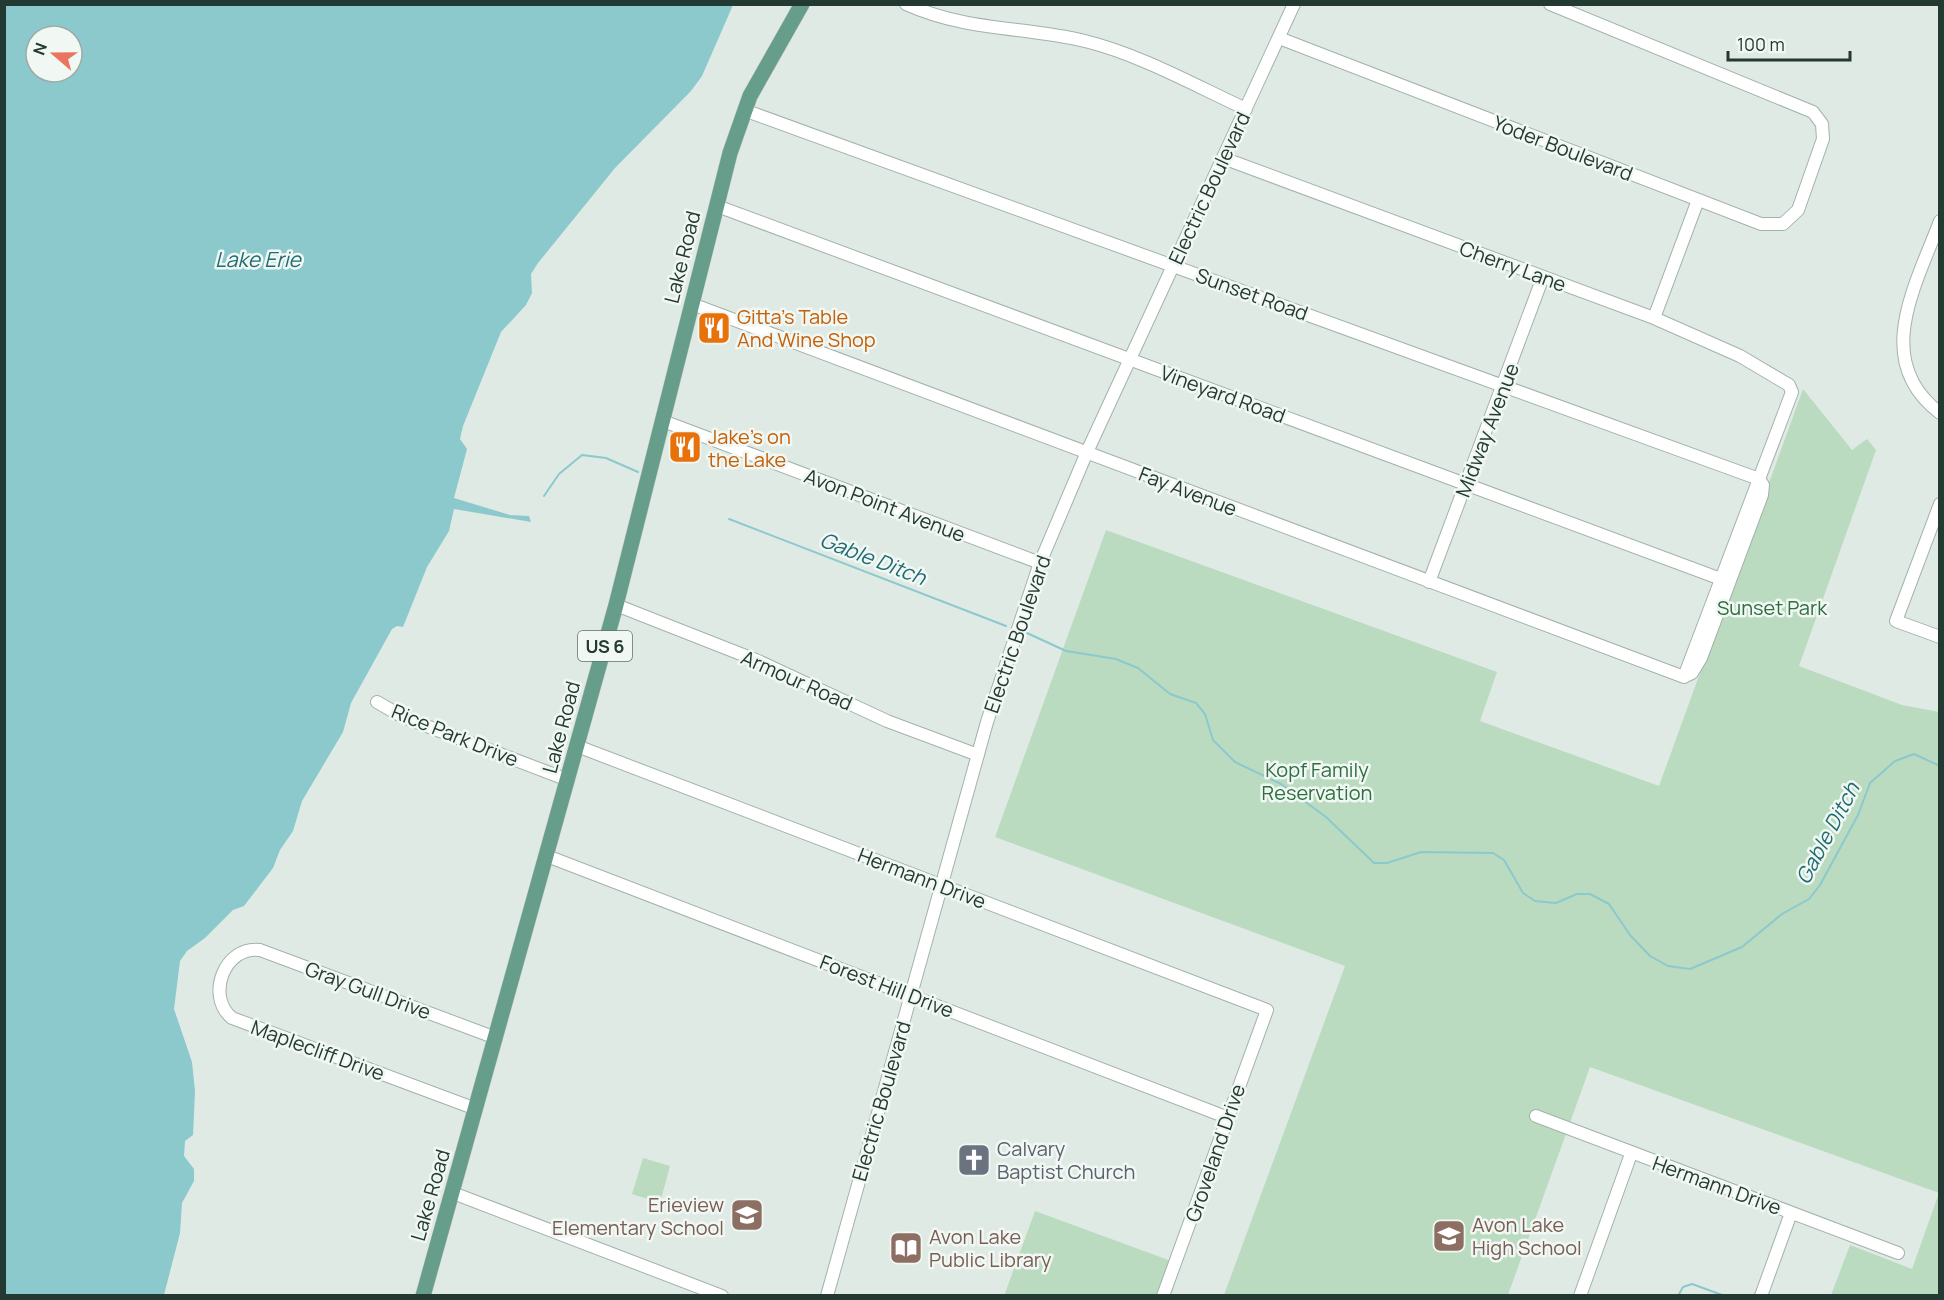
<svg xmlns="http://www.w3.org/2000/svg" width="1944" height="1300" viewBox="0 0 1944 1300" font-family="Manrope,sans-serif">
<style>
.green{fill:#badbc0}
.water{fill:#8bc9cd;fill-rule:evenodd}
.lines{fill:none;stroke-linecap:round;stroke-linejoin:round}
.stream{stroke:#8bc9cd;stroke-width:2}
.minor-casing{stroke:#a3b2ab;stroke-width:14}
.major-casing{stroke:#bdc4c1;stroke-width:16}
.minor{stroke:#fff;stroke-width:12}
.major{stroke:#679e8b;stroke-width:15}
.labels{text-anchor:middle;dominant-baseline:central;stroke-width:5;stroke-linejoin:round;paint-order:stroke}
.shield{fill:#f1f7f3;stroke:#60736b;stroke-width:1.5}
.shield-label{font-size:18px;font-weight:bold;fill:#223a31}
.street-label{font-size:20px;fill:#223a31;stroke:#f1f7f3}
.food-label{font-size:20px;fill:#c56008;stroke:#f1f7f3;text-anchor:start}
.park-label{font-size:20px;fill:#2e6f41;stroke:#f1f7f3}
.worship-label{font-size:20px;fill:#5b616d;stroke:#f1f7f3;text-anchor:start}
.education-label{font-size:20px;fill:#785e54;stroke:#f1f7f3;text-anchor:start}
.water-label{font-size:21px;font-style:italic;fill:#1f6c73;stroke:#f1f7f3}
</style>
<rect width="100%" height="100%" fill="#e0eae5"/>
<path class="green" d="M1803,389L1852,450L1867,439L1876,450L1799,666L1902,705L1939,712V1295H1831L1850,1245L1912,1269L1939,1193L1590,1067L1508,1295H1224L1345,966L995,837L1106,530L1497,672L1480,721L1659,786Z
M643,1158L670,1166L660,1203L632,1194Z
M1035,1211L1174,1262L1161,1295L1004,1296Z"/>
<path class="water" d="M5,4L733,5L702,76L691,91L615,168L538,263L531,274L532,293L526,305L501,332L463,426L460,439L467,449L454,498L510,515L529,516L531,522L454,509L449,531L427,567L403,627L397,626L392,629L351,703L343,732L302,801L293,831L280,850L273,868L244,906L233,910L205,938L187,951L180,961L174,1009L192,1062L195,1091L193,1135L185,1141L184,1156L194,1169V1181L182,1203L180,1233L164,1295H5ZM36,36H72V72H36Z"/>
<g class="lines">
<path class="stream" d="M544,496L559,474L582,455L606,458L638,472
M729,519L1006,626
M1027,633L1066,651L1116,659L1138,668L1170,694L1196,703L1205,714L1213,740L1235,762L1281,784L1326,817L1374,863H1387L1421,852L1493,853L1504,860L1523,893L1535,901L1556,903L1577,894H1590L1609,904L1630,935L1650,956L1668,966L1690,969L1742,947L1782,914L1809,899L1820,885L1858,815L1870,783L1895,761L1914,754L1940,766
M1678,1296L1683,1287L1692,1284L1725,1296"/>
<defs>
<path id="minor" d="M906,4C969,32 1022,26 1085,41C1141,55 1194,85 1246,109
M1279,38L1761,224H1783L1798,210L1823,139L1822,124L1813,112L1550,4
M744,110L1759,479
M1223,158L1654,318L1740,356L1789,385L1792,392L1684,677
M717,206L1729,582
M1940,221C1916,285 1871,361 1940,413
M692,304L1684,677
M1654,318L1698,200
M663,421L1040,563
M1940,504L1896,621L1940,637
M1429,582L1543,277
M616,605L756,660L887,721L978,755
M1688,675L1692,673L1701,658L1762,495L1763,485L1759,479
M377,702L403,717L568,780
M577,746L1267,1010L1163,1296
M547,856L1226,1117
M476,1109L232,1018C205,996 225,945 260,950L496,1038
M1536,1116L1898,1253
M453,1193L722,1296
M827,1296L987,722L1040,563L1087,452L1294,4
M1580,1296L1631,1154
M1761,1296L1791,1213"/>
<path id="major" d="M423,1296L616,605L730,153L750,96L802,4"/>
</defs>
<use href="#minor" class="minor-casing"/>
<use href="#major" class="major-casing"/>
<use href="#minor" class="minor"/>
<use href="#major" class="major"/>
</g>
<defs>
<symbol id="restaurant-square" viewBox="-11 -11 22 22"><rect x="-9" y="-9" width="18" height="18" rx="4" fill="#e8710a" stroke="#f1f7f3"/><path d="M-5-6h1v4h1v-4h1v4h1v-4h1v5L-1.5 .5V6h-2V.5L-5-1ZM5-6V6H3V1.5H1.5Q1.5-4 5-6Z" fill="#fff"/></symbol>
<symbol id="church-square" viewBox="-11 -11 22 22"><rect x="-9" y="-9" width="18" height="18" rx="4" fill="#6b7280" stroke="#f1f7f3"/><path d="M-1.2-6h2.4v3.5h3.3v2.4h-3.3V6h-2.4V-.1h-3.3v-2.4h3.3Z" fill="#fff"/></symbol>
<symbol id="school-square" viewBox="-11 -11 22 22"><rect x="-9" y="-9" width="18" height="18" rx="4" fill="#8d6e63" stroke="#f1f7f3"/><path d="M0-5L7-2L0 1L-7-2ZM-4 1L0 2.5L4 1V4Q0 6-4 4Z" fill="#fff"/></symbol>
<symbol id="library-square" viewBox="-11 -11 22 22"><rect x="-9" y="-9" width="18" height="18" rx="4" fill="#8d6e63" stroke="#f1f7f3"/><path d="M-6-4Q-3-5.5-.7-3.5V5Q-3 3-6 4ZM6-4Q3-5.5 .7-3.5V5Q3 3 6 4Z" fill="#fff"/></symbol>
</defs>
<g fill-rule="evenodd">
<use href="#restaurant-square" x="695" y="309" width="38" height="38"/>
<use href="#restaurant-square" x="666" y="428" width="38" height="38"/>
<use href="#church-square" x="955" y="1141" width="38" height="38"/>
<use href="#school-square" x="728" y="1196" width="38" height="38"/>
<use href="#school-square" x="1430" y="1217" width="38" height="38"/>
<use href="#library-square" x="887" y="1229" width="38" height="38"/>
</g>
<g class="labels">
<rect class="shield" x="578" y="631" width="54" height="30" rx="4.5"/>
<g class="shield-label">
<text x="605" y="646">US 6</text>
</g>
<g class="street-label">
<text transform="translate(1563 148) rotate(21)">Yoder Boulevard</text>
<text transform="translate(1209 188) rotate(-65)">Electric Boulevard</text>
<text transform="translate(682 257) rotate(-76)">Lake Road</text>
<text transform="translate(1513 266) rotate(20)">Cherry Lane</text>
<text transform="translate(1252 294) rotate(20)">Sunset Road</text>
<text transform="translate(1223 394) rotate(20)">Vineyard Road</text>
<text transform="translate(1487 430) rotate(-69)">Midway Avenue</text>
<text transform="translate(1188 491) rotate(21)">Fay Avenue</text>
<text transform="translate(885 505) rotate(21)">Avon Point Avenue</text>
<text transform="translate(1017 634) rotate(-71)">Electric Boulevard</text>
<text transform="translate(797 680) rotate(24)">Armour Road</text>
<text transform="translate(561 727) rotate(-75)">Lake Road</text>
<text transform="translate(455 735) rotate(22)">Rice Park Drive</text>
<text transform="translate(922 878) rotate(21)">Hermann Drive</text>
<text transform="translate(887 986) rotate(21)">Forest Hill Drive</text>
<text transform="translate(368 990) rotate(20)">Gray Gull Drive</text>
<text transform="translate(318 1050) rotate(20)">Maplecliff Drive</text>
<text transform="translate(881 1101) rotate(-74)">Electric Boulevard</text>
<text transform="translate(1215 1153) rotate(-71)">Groveland Drive</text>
<text transform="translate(1717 1185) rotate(20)">Hermann Drive</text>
<text transform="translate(430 1195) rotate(-74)">Lake Road</text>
</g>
<g class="food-label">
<text x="737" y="316">Gitta's Table<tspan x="737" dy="23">And Wine Shop</tspan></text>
<text x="708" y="436">Jake's on<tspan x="708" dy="23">the Lake</tspan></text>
</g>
<g class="park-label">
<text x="1772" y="607">Sunset Park</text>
<text x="1317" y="769">Kopf Family<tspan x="1317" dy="23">Reservation</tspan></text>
</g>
<g class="worship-label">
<text x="997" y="1148">Calvary<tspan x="997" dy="23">Baptist Church</tspan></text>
</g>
<g class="education-label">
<text x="724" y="1204" text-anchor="end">Erieview<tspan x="724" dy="23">Elementary School</tspan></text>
<text x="1472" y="1224">Avon Lake<tspan x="1472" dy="23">High School</tspan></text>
<text x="929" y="1236">Avon Lake<tspan x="929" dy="23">Public Library</tspan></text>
</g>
<g class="water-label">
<text x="258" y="259">Lake Erie</text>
<text transform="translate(873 558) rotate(21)">Gable Ditch</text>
<text transform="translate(1827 833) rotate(-62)">Gable Ditch</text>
</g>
</g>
<rect width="1944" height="1300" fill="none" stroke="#223a31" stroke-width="12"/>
<g transform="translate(54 54) rotate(290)"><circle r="28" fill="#f1f7f3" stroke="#9eaba5" stroke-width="1.5"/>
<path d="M0-4.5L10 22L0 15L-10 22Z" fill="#eb745e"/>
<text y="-9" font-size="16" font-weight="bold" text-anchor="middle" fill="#223a31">N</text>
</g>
<path d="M1728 51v9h122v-9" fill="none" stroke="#223a31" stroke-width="3"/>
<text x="1737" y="51" font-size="18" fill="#223a31" stroke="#f1f7f3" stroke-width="4.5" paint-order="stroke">100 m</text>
</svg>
